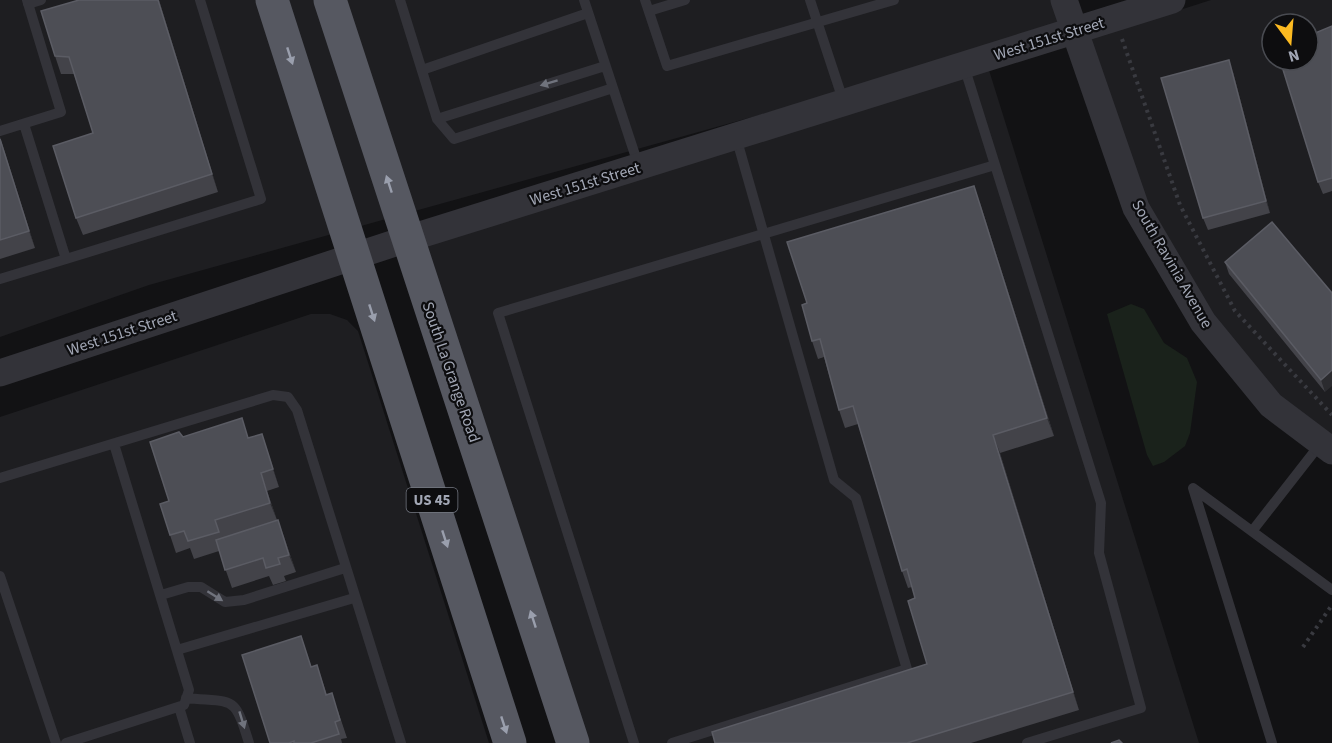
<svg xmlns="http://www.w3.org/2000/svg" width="1332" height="743" viewBox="0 0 1332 743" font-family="'Source Sans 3',sans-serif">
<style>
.built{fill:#1e1e21;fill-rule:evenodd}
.green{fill:#1a221b}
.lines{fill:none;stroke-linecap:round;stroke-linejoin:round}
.path{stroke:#393a40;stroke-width:4;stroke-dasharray:3 4.5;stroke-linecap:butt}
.service{stroke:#333339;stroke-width:10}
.tertiary{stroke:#333339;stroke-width:27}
.trunk{stroke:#565861;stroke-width:33}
.wall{fill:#434349}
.shaded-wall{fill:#2b2b2f}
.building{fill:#4d4e55;stroke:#5b5c64;stroke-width:1.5}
.oneway{fill:#9a9fad}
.oneway2{fill:#70737d}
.labels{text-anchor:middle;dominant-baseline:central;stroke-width:4.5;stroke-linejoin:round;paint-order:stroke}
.shield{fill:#0d0d0f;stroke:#757983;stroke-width:1.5}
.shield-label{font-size:15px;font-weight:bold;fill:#a2a7b5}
.street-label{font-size:16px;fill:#a2a7b5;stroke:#0d0d0f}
</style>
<rect width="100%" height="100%" fill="#121214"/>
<path class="built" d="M0,0H1056L1065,30L149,285L0,337Z
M1211,0H1332V437L1281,399L1214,320L1147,203L1086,40ZM1272,24H1308V60H1272Z
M988,67L1199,743H577L408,247Z
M311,314H330L347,320L358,331L489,743H0V417Z"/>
<path class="green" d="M1131,304L1144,309L1164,343L1187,358L1197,382L1190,433L1185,446L1164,462L1153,466L1147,455L1107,314Z"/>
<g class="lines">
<path class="path" d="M1122,39L1180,205L1235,311L1332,415
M1303,647L1332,605"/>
<path class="service" d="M400,0L437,119L454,139L613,88
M584,0L639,167
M645,0L667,66L894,0
M810,0L844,103
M28,4L41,0
M649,11L685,0
M964,66L1101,503L1099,553L1141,708L1027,743
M422,70L588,13
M437,119L605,66
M24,124L66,259L261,199L200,0
M0,131L61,112L27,0
M0,279L66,259
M0,478L273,395L288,397L297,410L401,743
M1253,530L1321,443
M0,576L56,743
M161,595L188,587H201L225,602L244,600L345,568
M177,650L354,598
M186,698C235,703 234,694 249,743
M179,707L190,743
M66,743L184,705L189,690L114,444
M634,743L498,313L995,165
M672,743L907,669L856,498L834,480L736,137
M1272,743L1193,488L1332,590"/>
<path class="tertiary" d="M1064,0L1136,208L1203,322L1271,405L1332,451
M0,373L407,239L1172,0"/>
<path class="trunk" d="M272,0L510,743
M330,0L573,743"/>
</g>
<path class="wall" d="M159,0L218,192L83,235L76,218L93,133L74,74H61L55,56Z
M1332,26V191L1323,194L1318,182Z
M1233,72L1270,213L1208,230L1203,218Z
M0,137L35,248L0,259Z
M980,203L1054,436L1000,453L1079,710L971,743H715L927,664L915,598L912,587L908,588L902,571L858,424L845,428L839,410L824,357L818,359L812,341L807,303Z
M1225,262L1332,293L1325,392L1229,274Z
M262,434L279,487L267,491L277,520L284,537L296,572L284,576L286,581L273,585L269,576L232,588L219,551L194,559L190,548L176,553L170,535L169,501L183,437L249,438Z
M317,665L327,695L338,711L347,738L341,739L342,743H270L312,667Z"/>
<path class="shaded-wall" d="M158,0H159L218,192L212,174Z
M1229,60L1233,72L1270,213L1266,201Z
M0,137L35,248L29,231Z
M974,186L980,203L1054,436L1047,418Z
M1332,370V386L1325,392L1321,380Z
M262,434L268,451L279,487L273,469Z
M993,435L1000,453L1079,710L1073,692Z
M261,473L267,491L277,520L270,503Z
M278,520L284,537L296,572L289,555Z"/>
<path class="building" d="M79,0H158L212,174L76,218L53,146L93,133L69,57L55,56L41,11Z
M1332,26V178L1318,182L1280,60H1308V36Z
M1229,60L1266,201L1203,218L1161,78Z
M0,139L29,231L0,240Z
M974,186L1047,418L993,435L1073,692L907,743H715L712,732L927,664L908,601L915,598L907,569L902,571L853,406L839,410L820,339L812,341L802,305L807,303L787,242Z
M1272,222L1332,293V370L1321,380L1225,262Z
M242,418L248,438L262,434L273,469L261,473L270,503L215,520L219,532L188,541L184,531L170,535L160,504L169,501L150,442L179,432L183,437Z
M278,520L289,555L278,558L280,564L266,568L263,558L225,570L216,540Z
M301,636L311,667L317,665L326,695L332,693L340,720L335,722L339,734L311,743H294V741L289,743H270L242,655Z
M1119,740L1122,743H1111Z"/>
<defs><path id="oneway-solid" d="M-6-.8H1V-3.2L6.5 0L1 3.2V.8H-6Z" transform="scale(1.5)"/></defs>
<g class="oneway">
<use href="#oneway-solid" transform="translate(290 56) rotate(72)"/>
<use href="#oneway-solid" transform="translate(389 184) rotate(-108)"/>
<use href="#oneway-solid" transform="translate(372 313) rotate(72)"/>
<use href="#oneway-solid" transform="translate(445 539) rotate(72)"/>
<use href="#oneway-solid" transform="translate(533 619) rotate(-108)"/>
<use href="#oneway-solid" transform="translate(504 725) rotate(72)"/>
</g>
<g class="oneway2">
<use href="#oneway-solid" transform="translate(549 83) rotate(163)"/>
<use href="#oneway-solid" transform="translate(215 596) rotate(32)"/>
<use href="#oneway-solid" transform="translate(242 720) rotate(73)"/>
</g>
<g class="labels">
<rect class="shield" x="406.5" y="488" width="51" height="24" rx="4.5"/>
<g class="shield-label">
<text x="432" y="500">US 45</text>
</g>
<g class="street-label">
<text transform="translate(1049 39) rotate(-17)">West 151st Street</text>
<text transform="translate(585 184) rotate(-17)">West 151st Street</text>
<text transform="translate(1172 264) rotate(60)">South Ravinia Avenue</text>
<text transform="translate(122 333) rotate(-18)">West 151st Street</text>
<text transform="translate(451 372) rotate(71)">South La Grange Road</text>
</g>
</g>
<g transform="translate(1290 42) rotate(164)"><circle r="28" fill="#0d0d0f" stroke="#494b51" stroke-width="1.5"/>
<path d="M0-4.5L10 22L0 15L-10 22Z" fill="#fcba21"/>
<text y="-9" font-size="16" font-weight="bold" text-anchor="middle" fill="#a2a7b5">N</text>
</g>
</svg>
